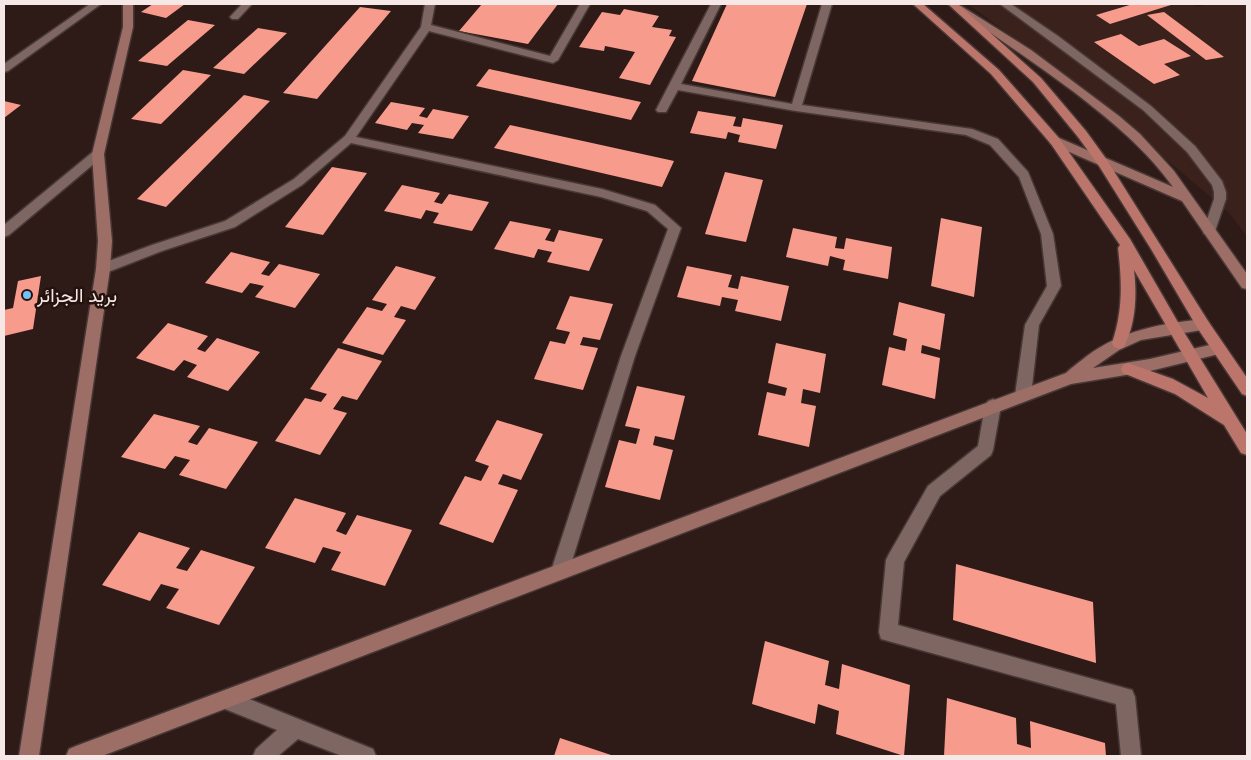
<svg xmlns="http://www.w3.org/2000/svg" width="1251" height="760" viewBox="0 0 1251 760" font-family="Figtree,Vazirmatn,sans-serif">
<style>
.built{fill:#3a211c}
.building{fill:#f79c8d}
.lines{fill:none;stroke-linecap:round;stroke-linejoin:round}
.street-casing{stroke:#473836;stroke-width:3}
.secondary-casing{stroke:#473836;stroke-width:3}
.primary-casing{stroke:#473836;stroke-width:3}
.street{fill:#7e6662;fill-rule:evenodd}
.secondary{fill:#9d6e66;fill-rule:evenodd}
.primary{fill:#bb756a;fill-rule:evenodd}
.poi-dot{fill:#73c0f6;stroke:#24120f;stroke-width:2}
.labels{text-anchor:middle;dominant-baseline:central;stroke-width:5;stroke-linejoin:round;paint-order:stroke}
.poi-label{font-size:19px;fill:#f6e8e6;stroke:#24120f;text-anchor:start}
</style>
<rect width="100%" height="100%" fill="#2e1b18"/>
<path class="built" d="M968,4H1192L1197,7L1208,4H1247V236L1228,212L1180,171L1043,60Z"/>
<path class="building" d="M153,4H185L166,18L141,12Z
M482,4H558L528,44L459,31Z
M727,4H807L775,97L692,81Z
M1133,4H1174L1110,24L1096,15Z
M360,7L391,11L317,99L283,93Z
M624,9L659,16L652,27L672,30L669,36L676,37L650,85L619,78L635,52L605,46L604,51L579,47L602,12L620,15Z
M1164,12L1224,57L1206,60L1147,15Z
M188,20L215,25L167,66L138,61Z
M258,28L287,33L244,74L213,68Z
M1121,34L1139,46L1164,39L1191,56L1164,64L1180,75L1154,84L1094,42Z
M489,69L641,102L631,120L476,86Z
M183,70L211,75L161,124L131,119Z
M244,95L270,101L166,207L137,199Z
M4,101L21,105L4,118Z
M391,102L425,108L419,116L427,118L433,109L469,116L453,139L418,133L424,125L412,123L407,130L375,123Z
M698,111L736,117L733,126L741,127L743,118L783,125L776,149L738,142L740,135L728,132L726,139L690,133Z
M510,125L674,161L662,187L494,148Z
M332,167L367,173L323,235L285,227Z
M725,172L763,180L746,242L705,234Z
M402,185L440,193L434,202L442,204L449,194L489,202L472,231L433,223L439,213L426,210L421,219L384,211Z
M941,218L982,227L974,297L931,286Z
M510,221L551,229L545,240L554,242L559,230L603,239L589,271L547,262L552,252L538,249L534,258L494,249Z
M793,228L837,237L835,248L844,249L846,238L892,247L888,279L843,270L845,260L830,256L828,266L786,257Z
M231,252L270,262L261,274L269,276L279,264L320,274L295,308L255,297L264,286L250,283L242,293L205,283Z
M396,266L436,277L415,310L401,306L394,317L406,320L383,355L342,343L367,307L382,311L387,304L372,300Z
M687,266L732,275L728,287L738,289L741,276L789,286L781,321L735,311L738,300L722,297L720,306L677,297Z
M41,276L33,329L4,336V310L13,308L18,281Z
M570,296L613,304L600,340L583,337L580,345L598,348L583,390L534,379L550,341L565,344L570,332L556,329Z
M899,302L945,314L940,350L922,345L921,353L940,358L935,399L882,385L889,347L905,351L907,339L893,335Z
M168,323L208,336L197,349L205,352L217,338L260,352L228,391L187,377L197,365L184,360L174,371L136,358Z
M776,343L826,354L820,393L803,389L801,403L816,406L809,447L758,435L767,392L785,396L787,388L768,383Z
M338,348L382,361L357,400L342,396L333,409L347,413L320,455L275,441L305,398L321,402L327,394L310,389Z
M637,386L685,396L674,440L655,436L653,445L673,450L660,500L605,487L619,440L636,444L640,429L625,426Z
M154,414L200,426L188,442L197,445L209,428L258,442L226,489L179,475L190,460L175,456L165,469L121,457Z
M497,420L543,434L521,480L503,474L498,484L518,490L493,543L439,524L465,476L481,481L489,466L475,461Z
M295,498L346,513L336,531L346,535L357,515L412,530L385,586L331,570L341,552L323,547L315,563L265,548Z
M139,532L190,548L176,568L187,571L201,550L255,567L219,625L166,608L179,589L161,584L150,601L102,585Z
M956,564L1093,602L1096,663L953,620Z
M765,641L829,661L825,685L839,689L842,664L910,685L904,756L836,734L839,711L818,704L815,724L752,704Z
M947,698L1016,718L1017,744L1031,748L1030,721L1105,743L1106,756H944Z
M560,738L614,756H554Z"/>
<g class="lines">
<defs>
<path id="street" d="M90,4H101L8,71L4,72V64Z
M242,4H252L238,19H232L230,17Z
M425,4H435L431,25L550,56L580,4H590L558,60L553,63L429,31L356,137L602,189L655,205L681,228L635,356L569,571L566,577L560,580L554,577L551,571L621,356L668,229L647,211L601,197L351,143L302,185L235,227L162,251L103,274L98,273L96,269L98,265L152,245L225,221L294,179L345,136L421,27Z
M711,4H721L681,84L792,104L822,4H832L802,105L972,129L998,139L1028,172L1053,234L1061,286L1039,325L1031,395L1028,400L1023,401L1018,400L1015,395L1025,325L1047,286L1041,234L1019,177L990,145L966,135L796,111L678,90L666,112H658L656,110Z
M1000,4H1011L1058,36L1151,106L1195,146L1222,181L1226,192V199L1214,234H1204L1203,231L1214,199V192L1212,185L1187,152L1143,110Z
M98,150L102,151L104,154L102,157L9,235L4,237V225L94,151Z
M993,399L998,401L1001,406L993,450L991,455L940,496L904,562L898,625L1132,690L1135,697L1141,756H1121L1116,704L881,639L879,632L886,560L889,554L928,486L978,446L985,406L988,401Z
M227,690L373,749L376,756H342L298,739L278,756H253L256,749L277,730L220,707L217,700L220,693Z"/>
<path id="secondary" d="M123,4H133V27L104,154L112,241L110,269L39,756H19L96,269L98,241L92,154L123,27Z
M961,6L1031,50L1119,116L1140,134L1174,171L1247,274V289L1242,288L1182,201L1051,144L1049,141L1051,138H1059L1173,187C1146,149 1110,120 1074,92C1036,64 997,37 958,11V7Z
M1203,319L1208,321L1210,325L1208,329L1141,340L1119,350L1093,368L1150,359L1218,343L1223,345L1225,349L1223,353L1150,371L1071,384L102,756H66L69,749L76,746L1066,373C1072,367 1080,362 1087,356C1122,330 1160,324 1203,319Z"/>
<path id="primary" d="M913,4H923L999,70L1059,138L1130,239L1179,324L1247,434V455L1241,453L1224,425L1175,394L1123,373L1121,369L1123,365L1128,363L1173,379L1208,398L1134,270C1137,295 1136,323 1124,347L1119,349L1114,347L1112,343C1123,311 1122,282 1118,248L1120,245L1051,144L991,74Z
M948,4H958L1041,78L1086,131L1107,160L1208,321L1247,378V396L1242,394L1198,329L1151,249L1099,166L1078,137L1033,82Z"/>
</defs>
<use href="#street" class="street-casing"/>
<use href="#secondary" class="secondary-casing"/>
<use href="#primary" class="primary-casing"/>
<use href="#street" class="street"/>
<use href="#secondary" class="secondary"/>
<use href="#primary" class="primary"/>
</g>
<circle class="poi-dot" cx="27" cy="295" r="5"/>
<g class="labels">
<g class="poi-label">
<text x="37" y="295">بريد الجزائر</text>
</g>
</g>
<rect width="1251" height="760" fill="none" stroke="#f6e8e6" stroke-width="10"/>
</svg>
